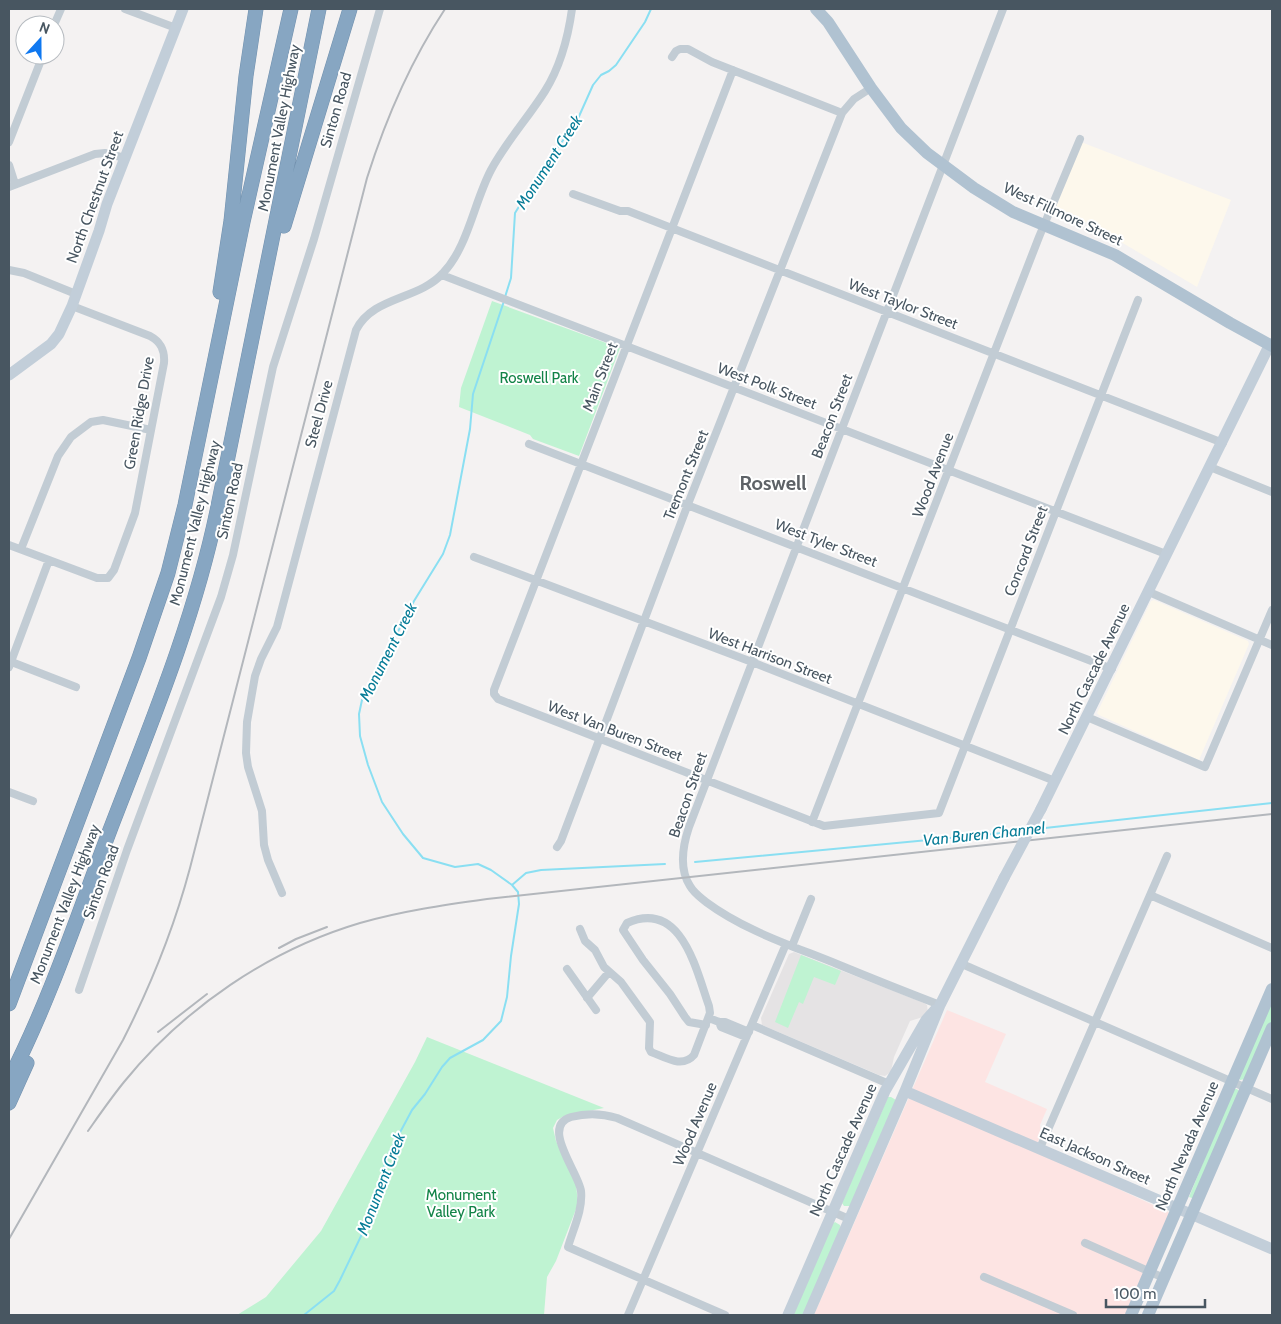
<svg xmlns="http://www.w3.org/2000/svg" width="1281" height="1324" viewBox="0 0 1281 1324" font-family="Cabin,sans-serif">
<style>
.commercial{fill:#fdf8ec}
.education{fill:#e5e3e4}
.medical{fill:#fde4e3}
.green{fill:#bff3d2}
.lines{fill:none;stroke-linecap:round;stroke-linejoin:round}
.stream{stroke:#8adff2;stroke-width:2}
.motorway-casing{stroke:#7291ae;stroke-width:15}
.minor{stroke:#c2ccd4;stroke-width:8}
.secondary{stroke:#c2ced9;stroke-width:11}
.primary{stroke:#b0c2d1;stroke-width:12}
.motorway{stroke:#87a6c2;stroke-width:14}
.rail{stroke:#b3b7bc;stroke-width:2}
.secondary-bridge{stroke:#c2ced9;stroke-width:11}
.labels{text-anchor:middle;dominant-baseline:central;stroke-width:4;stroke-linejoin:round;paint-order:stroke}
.street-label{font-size:15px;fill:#485661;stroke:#fff}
.park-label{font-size:15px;fill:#128347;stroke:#fff}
.water-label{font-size:16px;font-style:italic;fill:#077c97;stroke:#fff}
.district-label{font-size:20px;font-weight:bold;fill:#5e6267;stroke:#fff}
</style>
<rect width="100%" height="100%" fill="#f4f2f2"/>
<path class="commercial" d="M1081,142L1231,200L1197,287L1121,242L1103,229L1055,210Z
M1154,600L1248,641L1249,644L1199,760L1099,715L1097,713L1151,601Z"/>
<path class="education" d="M794,952L924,1003L927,1005L928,1013L923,1017L910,1021L894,1057L891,1071L888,1074L885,1076L879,1075L762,1025L761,1018L789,954Z"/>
<path class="medical" d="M947,1010L1006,1034L985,1082L1047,1109L1040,1125L1041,1134L1035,1150L1168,1212L1169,1213L1125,1315H814Z"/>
<path class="green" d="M492,301L620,348L579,456L533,439L530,435L459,407L461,388Z
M801,955L841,971L835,985L814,977L803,1004L799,1002L788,1028L775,1022Z
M1272,996V1021L1246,1079L1240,1080L1239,1078Z
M427,1037L604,1108L564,1116L557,1120L553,1128L556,1141L576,1184L578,1204L556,1261L547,1277L544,1315H237L266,1297L321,1231L415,1062Z
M1233,1089H1237L1239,1091L1195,1199L1189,1197Z
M888,1097H891L896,1100L850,1206H844L842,1203Z
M835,1222L840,1225L841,1228L803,1315H792L832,1224Z"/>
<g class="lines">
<path class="stream" d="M505,297L511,278L515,213L546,163L576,123L593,85L601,75L609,71L616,65L645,22L651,9
M1036,829L1272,803
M695,862L1024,831
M512,885L526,873L541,870L665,864
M304,1315L334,1291L340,1280L374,1209L384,1167L389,1153L412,1110L425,1094L442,1067L450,1058L483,1040L501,1021L507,997L511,956L519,904L518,892L512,885L491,870L478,864L455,867L423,858L403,834L382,802L368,765L360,736L359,714L362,700L414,601L443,554L450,535L470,429L473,394L504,301"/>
<defs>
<path id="motorway" d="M284,226L350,9
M220,292L231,221L246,76L256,9
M9,1004L139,658L168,573L185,505L243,222L291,9
M9,1080C50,1000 78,914 110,830C150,726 194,621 217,511L319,9
M9,1103L27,1063"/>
</defs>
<use href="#motorway" class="motorway-casing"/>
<path class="minor" d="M125,9L176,28
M54,25L61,9
M672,57L676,51L680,49H688L712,62L842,113L854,99L871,88
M733,70L494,690V694L498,699L824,826L939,813L1138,300
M9,142L43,55
M9,165L15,184
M9,187L95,154L105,153L125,158
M573,194L620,211H628L1223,443
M9,270L24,273L76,294
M442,275L1166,554
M529,444L1112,669
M1210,467L1272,492
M9,545L97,578H108L114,570L135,513L164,363C165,350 161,342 150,336L72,306
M21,549L58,456L71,437L91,422L103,420L151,430
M474,557L752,662L1055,781
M1149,592L1272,645
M9,661L76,687
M9,667L49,560
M1087,717L1205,767L1272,610
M9,792L33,801
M812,822L1039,237L1080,139
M557,847L561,841L688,504L842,113
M282,893L268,860L264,845L262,811L248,767L246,753L247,722L255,676L261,659L277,627L356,330C373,296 419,300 443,273C468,247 474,202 491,170C506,142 528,118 545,91C560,67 568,38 572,9
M1150,895L1272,948
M580,929L585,941L595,950L604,967L621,982L650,1022L649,1048L651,1052C665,1057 682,1069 694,1055L710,1013L709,1006C696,970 682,899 627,923L623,930L643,960L670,994L685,1017L689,1022L706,1025
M792,946L811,899
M962,964L1272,1099
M567,969L596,1010
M79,990L127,850L221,597L233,555L273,367L314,239L380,9
M587,998L609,972
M940,1005C906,992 871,978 837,964C793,946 745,931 706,902C700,897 694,893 690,886C679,869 683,845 689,827L1003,9
M709,1018L719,1022H725L749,1032
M719,1022L721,1027L746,1037
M752,1025L889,1084
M1040,1148L1167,856
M1085,1243L1164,1278
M984,1277L1073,1315
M628,1315L786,944
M725,1315L568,1247C573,1229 583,1210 581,1191C579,1173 540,1126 571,1117C586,1113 601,1113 617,1118L849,1219"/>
<path class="secondary" d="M9,375L51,344L59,334L72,306L99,231L107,204L183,9
M1041,809L1270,344
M905,1091L1272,1249
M788,1315L885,1091L926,1020L935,1010
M808,1315L905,1091L940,1005L1004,878"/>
<path class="primary" d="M816,9L828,22L871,88L901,128L927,153L974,188L1013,212L1115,255L1230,323L1272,346
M1131,1315L1272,989
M1148,1315L1272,1028"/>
<use href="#motorway" class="motorway"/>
<path class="rail" d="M279,948L296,939L327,927
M158,1032L207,994
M88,1131C100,1114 111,1098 124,1082C184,1008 269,950 360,923C402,911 444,905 487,899L1272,814
M9,1239L123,1040C151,985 174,928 190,868L367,178C386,118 410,62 445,9"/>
<path class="secondary-bridge" d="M1004,878L1041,809"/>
</g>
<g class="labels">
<g class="street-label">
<text transform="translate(336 110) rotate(-74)">Sinton Road</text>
<text transform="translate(279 128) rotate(-79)">Monument Valley Highway</text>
<text transform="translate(95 197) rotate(-70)">North Chestnut Street</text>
<text transform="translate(1063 214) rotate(25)">West Fillmore Street</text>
<text transform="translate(903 304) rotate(21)">West Taylor Street</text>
<text transform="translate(600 377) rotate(-69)">Main Street</text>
<text transform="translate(767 386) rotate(21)">West Polk Street</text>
<text transform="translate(139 413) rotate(-80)">Green Ridge Drive</text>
<text transform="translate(319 414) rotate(-75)">Steel Drive</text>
<text transform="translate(832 416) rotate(-69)">Beacon Street</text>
<text transform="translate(686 475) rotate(-68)">Tremont Street</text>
<text transform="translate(933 475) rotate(-69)">Wood Avenue</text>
<text transform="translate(230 501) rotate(-78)">Sinton Road</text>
<text transform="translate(195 523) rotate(-76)">Monument Valley Highway</text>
<text transform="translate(826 543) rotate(21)">West Tyler Street</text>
<text transform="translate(1026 551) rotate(-69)">Concord Street</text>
<text transform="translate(770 656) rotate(21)">West Harrison Street</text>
<text transform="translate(1094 669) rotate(-64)">North Cascade Avenue</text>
<text transform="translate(615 731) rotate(21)">West Van Buren Street</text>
<text transform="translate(688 795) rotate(-71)">Beacon Street</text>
<text transform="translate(101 882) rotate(-70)">Sinton Road</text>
<text transform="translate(65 904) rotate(-69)">Monument Valley Highway</text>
<text transform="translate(695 1124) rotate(-67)">Wood Avenue</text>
<text transform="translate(1187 1146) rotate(-67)">North Nevada Avenue</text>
<text transform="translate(843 1150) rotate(-66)">North Cascade Avenue</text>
<text transform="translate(1095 1156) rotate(24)">East Jackson Street</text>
</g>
<g class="park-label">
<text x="539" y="378">Roswell Park</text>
<text x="461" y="1195">Monument<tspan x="461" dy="17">Valley Park</tspan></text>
</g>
<g class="water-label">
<text transform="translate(549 162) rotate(-57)">Monument Creek</text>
<text transform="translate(388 652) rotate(-63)">Monument Creek</text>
<text transform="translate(984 834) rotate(-6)">Van Buren Channel</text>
<text transform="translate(381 1184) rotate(-69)">Monument Creek</text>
</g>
<g class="district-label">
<text x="773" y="483">Roswell</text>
</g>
</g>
<rect width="1281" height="1324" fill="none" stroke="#485661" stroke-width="20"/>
<g transform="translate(40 40) rotate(21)"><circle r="24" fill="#ffffff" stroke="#b6bbc0"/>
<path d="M0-4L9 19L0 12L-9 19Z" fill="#0f78f0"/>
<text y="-8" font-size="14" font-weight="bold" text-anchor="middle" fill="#485661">N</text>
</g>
<path d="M1106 1299v8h99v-8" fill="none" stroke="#485661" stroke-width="2.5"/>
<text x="1114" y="1299" font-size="15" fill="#485661" stroke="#ffffff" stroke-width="4" paint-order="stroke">100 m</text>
</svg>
